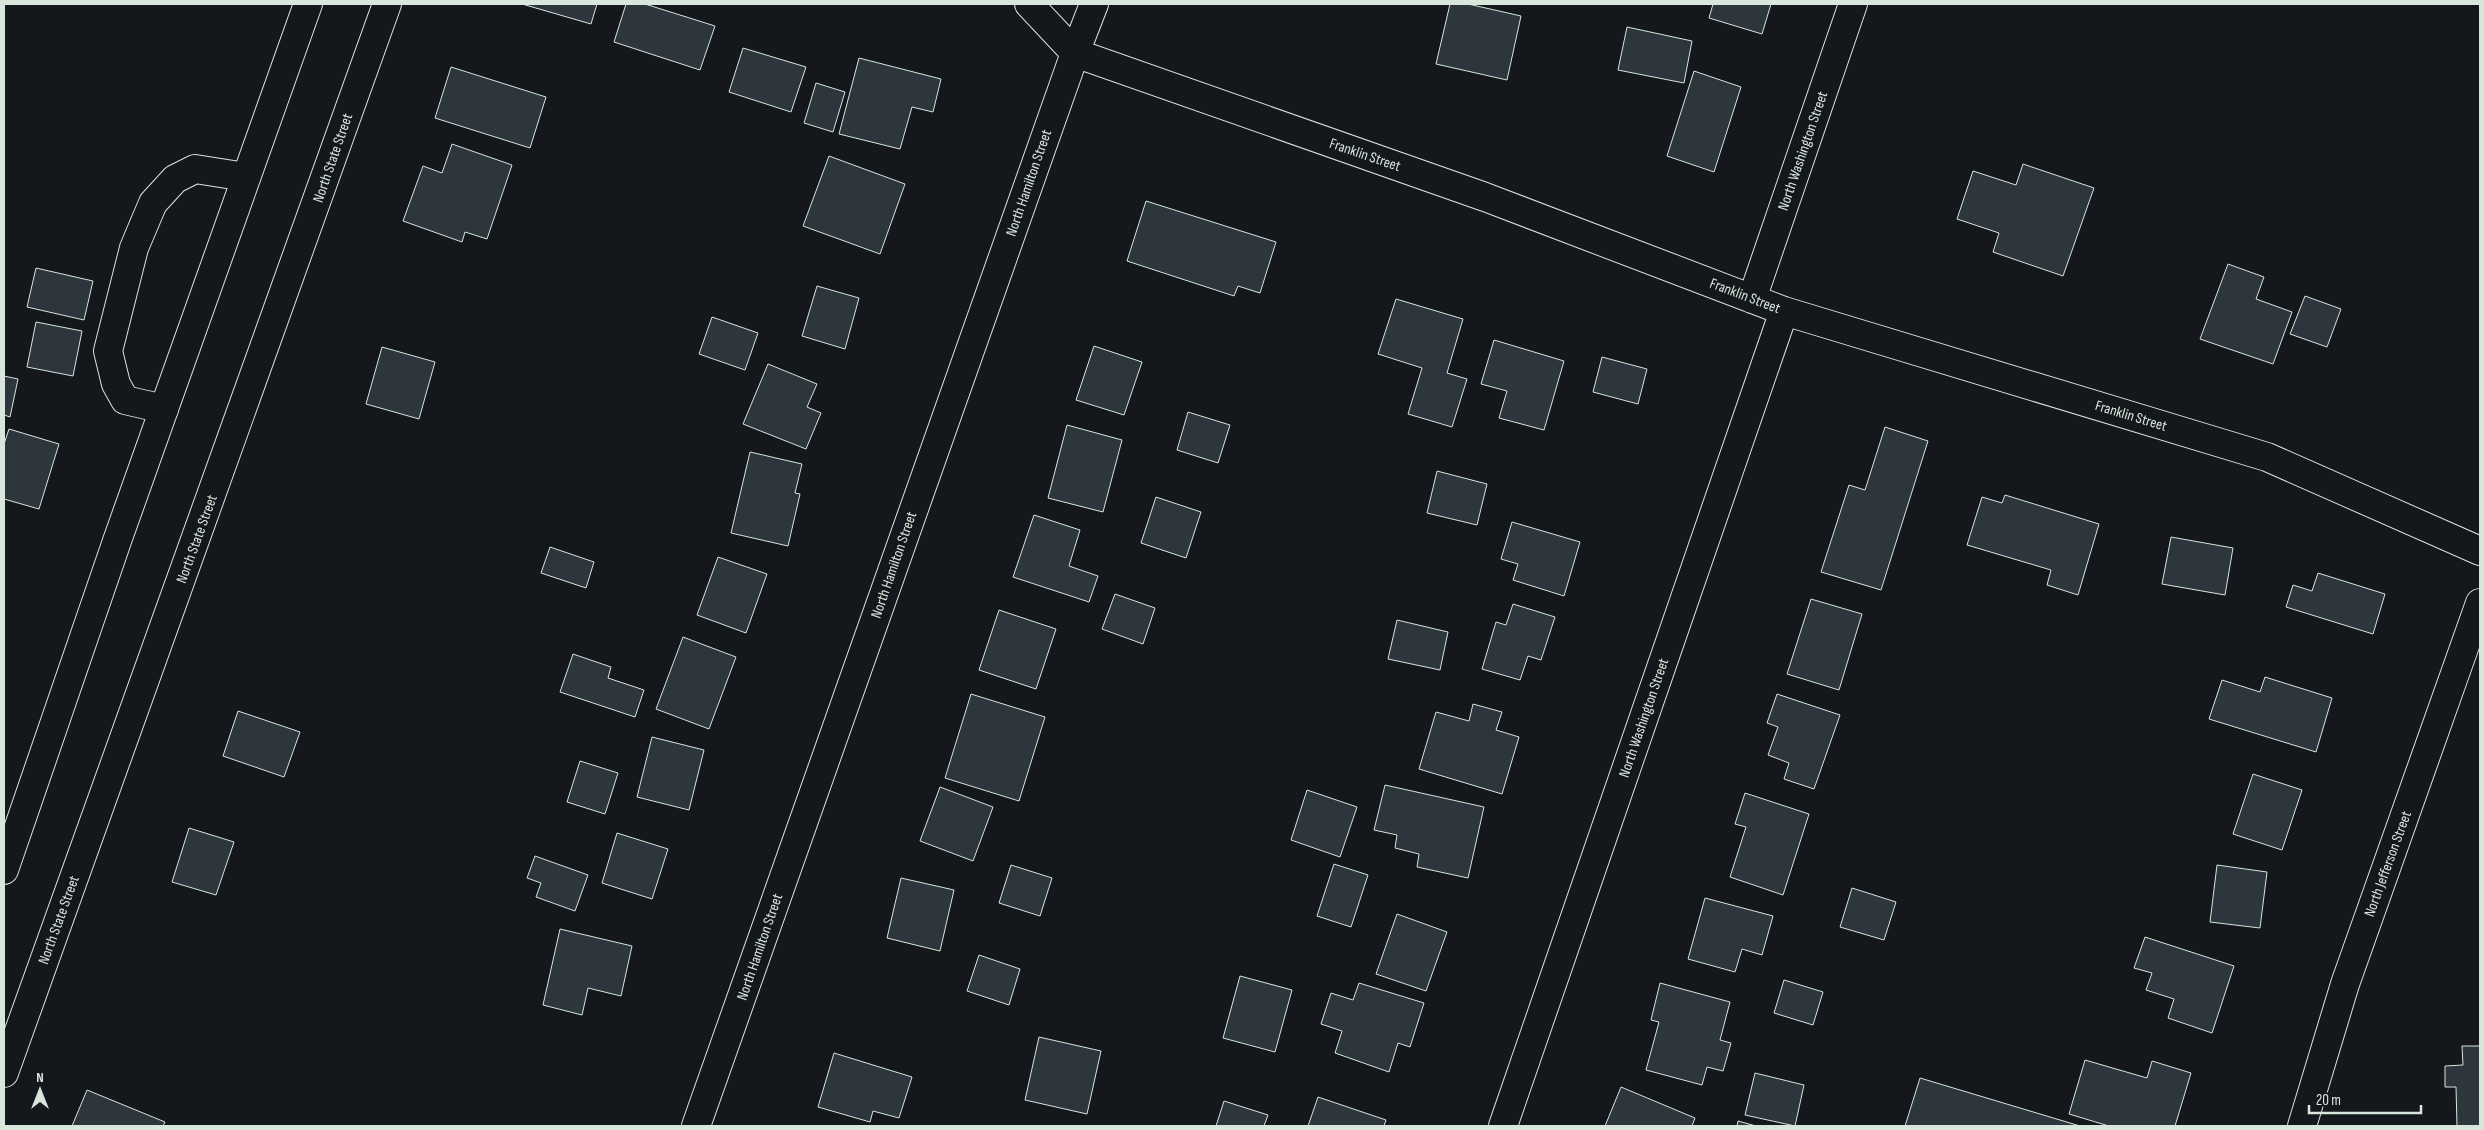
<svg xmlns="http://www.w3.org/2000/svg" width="2484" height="1130" viewBox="0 0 2484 1130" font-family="'Sofia Sans Condensed',sans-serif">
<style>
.building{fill:#2c363c;stroke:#d8e6dc}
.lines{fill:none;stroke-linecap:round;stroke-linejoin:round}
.minor-casing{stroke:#d8e6dc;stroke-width:30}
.major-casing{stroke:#d8e6dc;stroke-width:30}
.minor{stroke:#14181c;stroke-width:28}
.major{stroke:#14181c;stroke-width:28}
.labels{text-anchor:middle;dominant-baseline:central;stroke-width:4;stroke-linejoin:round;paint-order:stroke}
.street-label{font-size:15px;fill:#d8e6dc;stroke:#14181c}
</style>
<rect width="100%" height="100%" fill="#14181c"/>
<path class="building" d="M522,4H597L591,24Z
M626,4H645L715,26L700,70L614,42Z
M1450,4H1468L1521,16L1507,80L1436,64Z
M1713,4H1771L1762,34L1709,18Z
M1627,27L1692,41L1684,83L1618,70Z
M743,48L806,67L791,112L729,92Z
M859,58L941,79L933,112L912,107L900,149L839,134Z
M451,67L546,97L530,148L435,118Z
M1694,71L1741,87L1714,172L1667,156Z
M816,83L845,92L833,132L804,123Z
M452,144L512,165L487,239L465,232L462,242L403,221L423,166L442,173Z
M829,156L905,184L880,254L803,226Z
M2023,164L2094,188L2063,276L1993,252L1999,233L1957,219L1973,171L2016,185Z
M1146,201L1276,242L1260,293L1238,286L1234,296L1127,261Z
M2228,264L2264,277L2256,299L2292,312L2273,364L2200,339Z
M36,268L93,281L84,320L27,307Z
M817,286L859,298L845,349L802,336Z
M2305,296L2341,309L2327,347L2290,334Z
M1396,299L1463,319L1447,373L1467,379L1452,427L1408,414L1422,368L1378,354Z
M712,317L758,333L745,370L699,354Z
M36,322L82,331L73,376L27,367Z
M1494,340L1564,361L1544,430L1499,418L1507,391L1481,384Z
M1094,346L1142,362L1124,415L1076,400Z
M382,347L435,362L419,419L366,404Z
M1602,357L1647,369L1638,404L1593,392Z
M768,364L817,384L807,407L821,413L806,449L743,424Z
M4,376L18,379L10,417L4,415Z
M1188,412L1230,425L1218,463L1177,450Z
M1067,425L1122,440L1103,512L1048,498Z
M1885,427L1928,441L1881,590L1821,572L1849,485L1865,490Z
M9,429L59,444L39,509L4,499V444Z
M750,452L802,464L795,493L800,494L788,546L731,533Z
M1437,471L1487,484L1477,525L1427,513Z
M2005,495L2099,524L2078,595L2047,585L2051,570L1967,545L1982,497L2002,503Z
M1156,497L1201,512L1186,558L1141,543Z
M1034,515L1080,530L1069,566L1098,576L1089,602L1013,577Z
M1512,522L1580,542L1564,596L1513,580L1518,564L1501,559Z
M2171,537L2233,548L2225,595L2162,584Z
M550,547L594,562L586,588L541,573Z
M718,557L767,574L746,633L697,615Z
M2318,573L2385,594L2373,634L2286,607L2293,585L2312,591Z
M1115,594L1155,608L1143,644L1102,629Z
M1811,599L1862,614L1839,690L1787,674Z
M1513,604L1555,617L1541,660L1528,656L1520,680L1482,669L1496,622L1506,625Z
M999,610L1056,629L1036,689L979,670Z
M1397,620L1448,632L1440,670L1388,659Z
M683,637L736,657L709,729L656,709Z
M573,654L611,667L608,678L644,690L635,717L560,692Z
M2265,677L2332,698L2316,752L2209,719L2222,680L2260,692Z
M971,694L1045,717L1019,801L945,778Z
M1777,694L1840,715L1814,789L1784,779L1789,763L1768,755L1778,727L1767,723Z
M1473,704L1502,712L1496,730L1519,737L1502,794L1419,769L1436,712L1469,721Z
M238,711L300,732L284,777L223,756Z
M652,737L704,750L689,810L637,797Z
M580,761L618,773L605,814L567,802Z
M2253,774L2302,790L2282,850L2233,834Z
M1385,785L1484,807L1468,878L1417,867L1419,854L1395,848L1397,835L1374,830Z
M940,787L993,807L973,861L920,841Z
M1307,790L1357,807L1340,857L1291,840Z
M1745,793L1809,814L1783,895L1730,877L1746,827L1735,824Z
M189,828L234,842L216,895L172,882Z
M617,833L668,849L652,899L602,883Z
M535,856L588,875L575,911L536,897L541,883L527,878Z
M1334,864L1368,875L1351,927L1317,916Z
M1011,865L1052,878L1040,916L999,903Z
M2217,865L2267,872L2260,928L2210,922Z
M901,878L954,890L940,951L887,938Z
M1852,888L1896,902L1884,940L1840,927Z
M1705,898L1773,916L1762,955L1742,949L1735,972L1688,959Z
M1397,914L1447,932L1426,991L1376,974Z
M560,929L632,946L621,996L588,988L582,1015L543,1005Z
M2145,937L2234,966L2212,1033L2168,1018L2174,999L2146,990L2152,973L2134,968Z
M979,955L1020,969L1009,1005L967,991Z
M1240,976L1292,990L1275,1052L1223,1038Z
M1784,980L1823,992L1813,1025L1774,1013Z
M1359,983L1424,1003L1410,1047L1398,1043L1389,1072L1335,1053L1342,1031L1321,1024L1331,993L1353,1000Z
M1660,983L1730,1002L1720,1040L1731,1043L1723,1071L1707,1067L1702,1085L1646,1070L1659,1022L1651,1020Z
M1039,1037L1101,1051L1087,1114L1025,1100Z
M2462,1046H2480V1126H2457L2456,1087H2445V1066L2463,1065Z
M834,1053L912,1077L899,1118L873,1111L870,1122L818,1107Z
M2085,1060L2147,1078L2152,1061L2191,1073L2175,1126H2109L2069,1114Z
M1755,1073L1804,1085L1795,1126L1745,1115Z
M1920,1078L2080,1126H1905Z
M1621,1087L1695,1118L1692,1126H1605Z
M87,1090L165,1122L163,1126H72Z
M1318,1097L1386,1120L1384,1126H1308Z
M1224,1101L1268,1115L1264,1126H1216Z
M1738,1121L1756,1126H1737Z"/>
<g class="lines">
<defs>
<path id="minor" d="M1029,4L1075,53L1485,197L1784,311L2267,457L2480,551
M1752,299L1853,4
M164,409L125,400L116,384L108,351L134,248L153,203L175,179L195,169L246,177
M696,1126L1075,53L1094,4
M1503,1126L1784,311
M2302,1126L2345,984L2480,603"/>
<path id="major" d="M4,870L117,541L308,4
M4,1073L387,4"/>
</defs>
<use href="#minor" class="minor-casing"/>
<use href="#major" class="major-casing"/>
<use href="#minor" class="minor"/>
<use href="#major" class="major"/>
</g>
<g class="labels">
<g class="street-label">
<text transform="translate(1803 151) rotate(-71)">North Washington Street</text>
<text transform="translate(1365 155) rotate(19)">Franklin Street</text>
<text transform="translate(333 158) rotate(-71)">North State Street</text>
<text transform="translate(1029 183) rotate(-71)">North Hamilton Street</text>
<text transform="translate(1745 296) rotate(21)">Franklin Street</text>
<text transform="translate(2131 416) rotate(17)">Franklin Street</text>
<text transform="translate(197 539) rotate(-70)">North State Street</text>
<text transform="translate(894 565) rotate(-71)">North Hamilton Street</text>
<text transform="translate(1644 718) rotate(-71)">North Washington Street</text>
<text transform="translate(2388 864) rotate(-70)">North Jefferson Street</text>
<text transform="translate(59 920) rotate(-70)">North State Street</text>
<text transform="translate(760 947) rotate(-71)">North Hamilton Street</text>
</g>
</g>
<rect width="2484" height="1130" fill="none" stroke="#d8e6dc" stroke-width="10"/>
<g transform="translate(40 1090)" stroke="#14181c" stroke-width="4" paint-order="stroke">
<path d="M0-4L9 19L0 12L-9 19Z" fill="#d8e6dc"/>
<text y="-8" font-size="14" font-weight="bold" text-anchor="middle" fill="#d8e6dc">N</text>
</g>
<path d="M2309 1105v8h112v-8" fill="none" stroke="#d8e6dc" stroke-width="2.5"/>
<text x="2316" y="1105" font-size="15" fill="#d8e6dc" stroke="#14181c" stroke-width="4" paint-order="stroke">20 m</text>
</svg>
